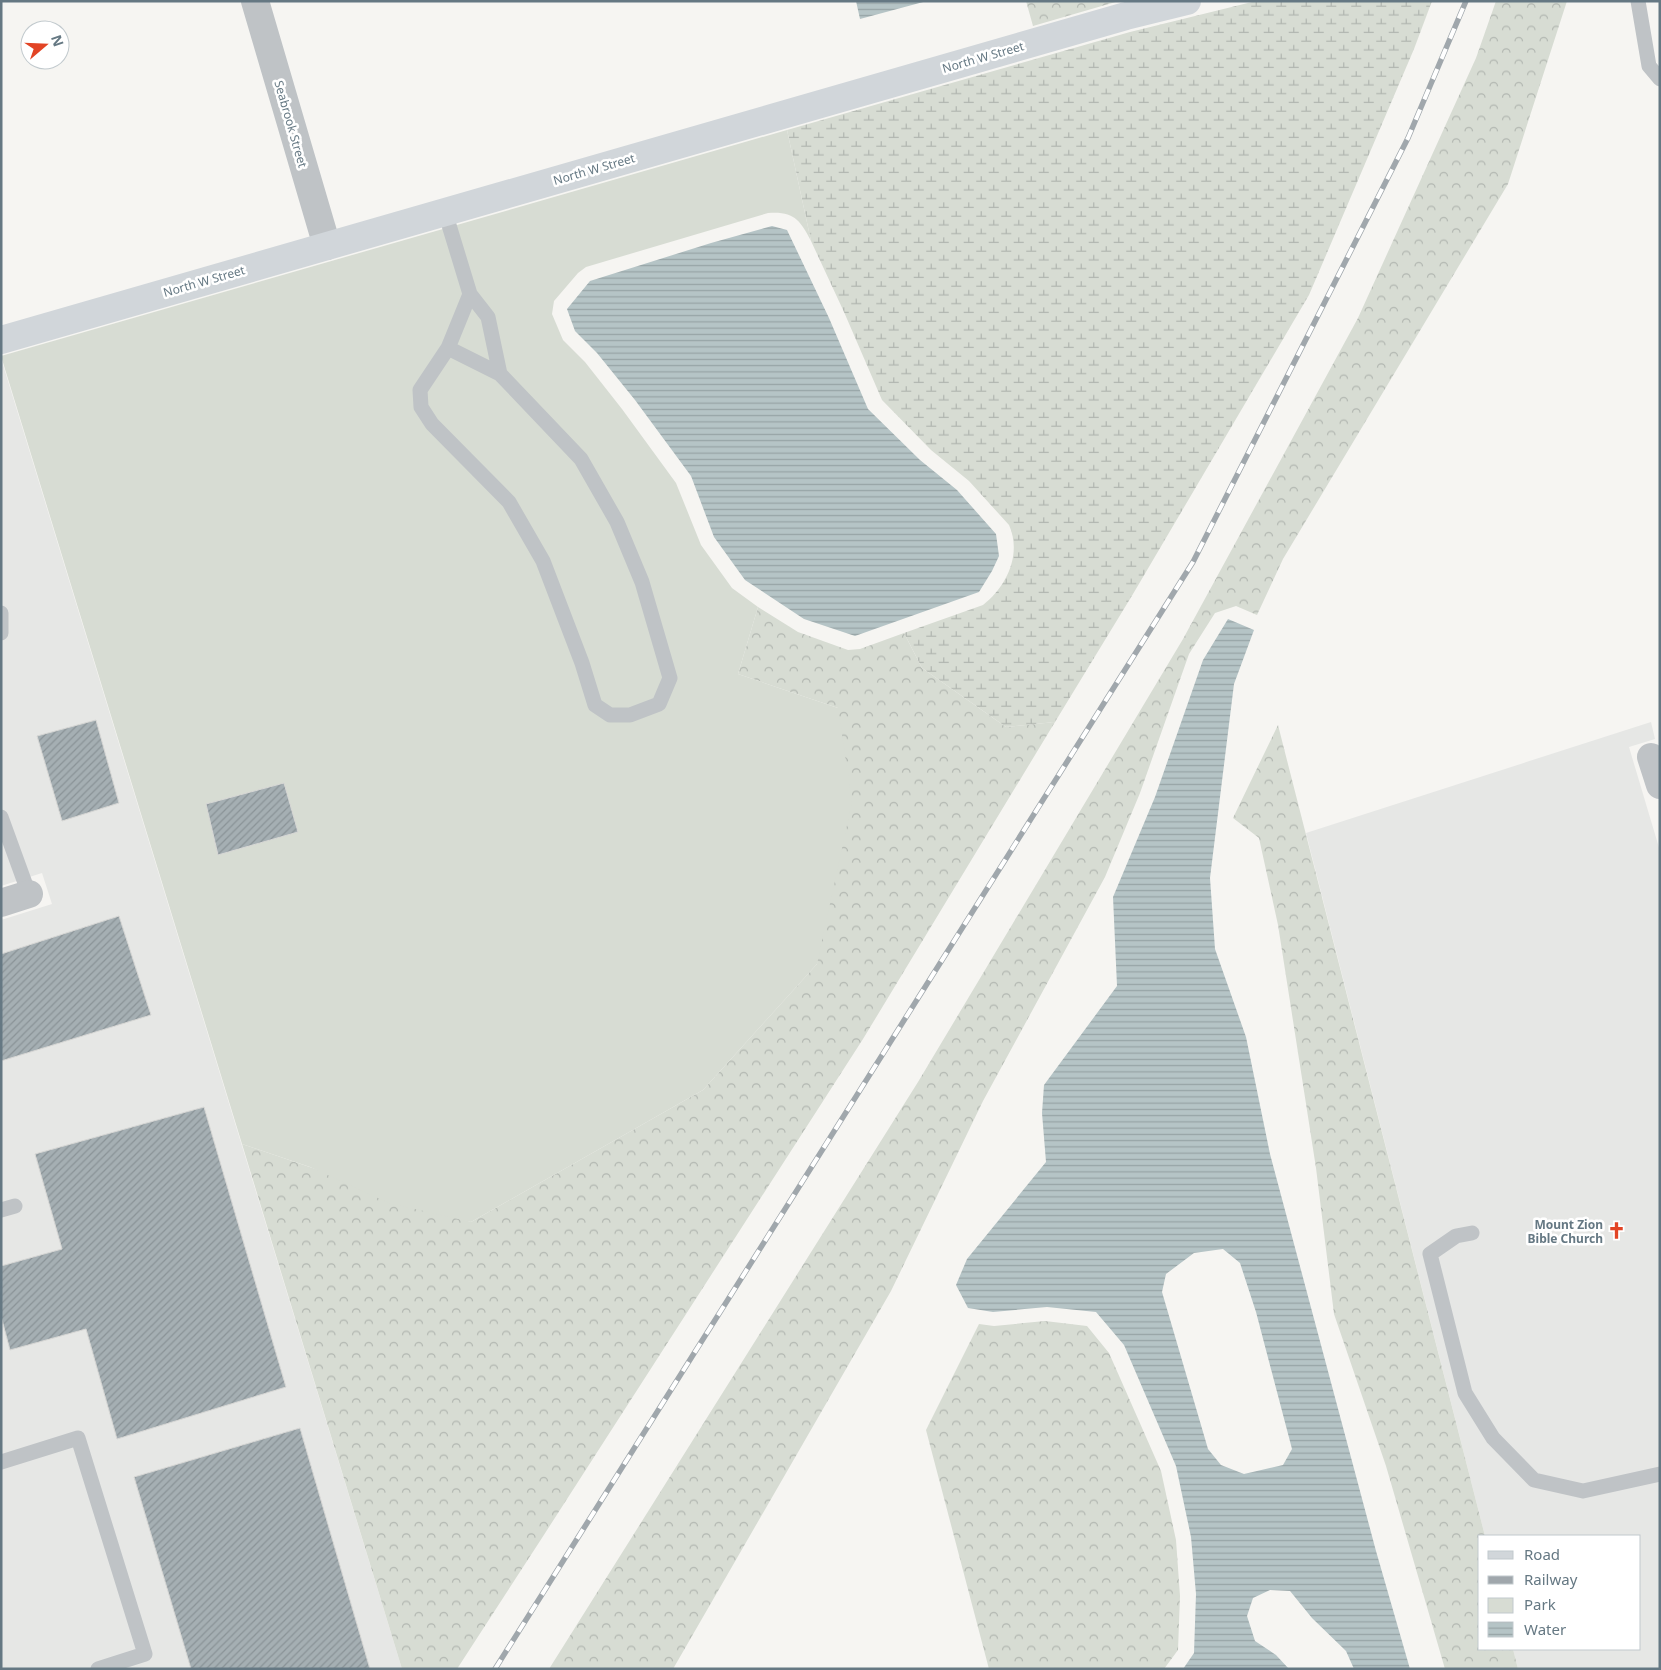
<svg xmlns="http://www.w3.org/2000/svg" width="1661" height="1670" viewBox="0 0 1661 1670" font-family="'Noto Sans',sans-serif">
<style>
.built{fill:#e6e7e5}
.forest{fill:url(#forest-crowns)}
.wetland{fill:url(#wetland-marsh)}
.park{fill:#d7dcd3}
.water{fill:url(#water-rules);fill-rule:evenodd}
.building{fill:url(#building-hatch);stroke:#d7d7d5}
.lines{fill:none;stroke-linecap:round;stroke-linejoin:round}
.lane{stroke:#bfc3c6;stroke-width:15}
.street{stroke:#bfc3c6;stroke-width:28}
.secondary{stroke:#d1d6da;stroke-width:28}
.rail-casing{stroke:#a0a7ac;stroke-width:5.5}
.rail{stroke:#fff;stroke-width:4;stroke-dasharray:11;stroke-linecap:butt}
.labels{text-anchor:middle;dominant-baseline:central;stroke-width:5;stroke-linejoin:round;paint-order:stroke}
.street-label{font-size:12px;fill:#657883;stroke:#fff}
.poi-label{font-size:12px;font-weight:bold;fill:#657883;stroke:#fff;text-anchor:end}
</style>
<defs>
<pattern id="forest-crowns" width="20" height="18" patternUnits="userSpaceOnUse" patternTransform="scale(1.25)"><rect width="20" height="18" fill="#d7dcd3"/><path d="M2 6a3 3 0 1 1 6 0M12 15a3 3 0 1 1 6 0" fill="none" stroke="#b2b7b1"/></pattern>
<pattern id="wetland-marsh" width="20" height="14" patternUnits="userSpaceOnUse" patternTransform="scale(1.25)"><rect width="20" height="14" fill="#d7dcd3"/><path d="M1 5h8M5 5V1M11 12h8M15 12V8" fill="none" stroke="#b2b7b1"/></pattern>
<pattern id="water-rules" width="6" height="5" patternUnits="userSpaceOnUse" patternTransform="scale(1.25)"><rect width="6" height="5" fill="#b5c4c6"/><path d="M0 2.5h6" fill="none" stroke="#97a4a6"/></pattern>
<pattern id="building-hatch" width="6" height="6" patternUnits="userSpaceOnUse" patternTransform="scale(1.25)"><rect width="6" height="6" fill="#a5afb3"/><path d="M-1 1l2-2M0 6l6-6M5 7l2-2" fill="none" stroke="#8a9397"/></pattern>
</defs>
<rect width="100%" height="100%" fill="#f6f5f2"/>
<path class="built" d="M1,358L402,1669H1V920L52,904L42,873L1,886Z
M1651,722L1655,739L1629,747L1660,851V1669H1518L1513,1649H1640V1536H1485L1306,833Z"/>
<path class="forest" d="M1026,1H1119L1033,26Z
M1496,1H1567L1508,184L1283,559L1257,615L1236,606L1215,613L1189,654L1140,793L1105,877L983,1101L891,1291L673,1669H549L918,1082L1183,639L1358,318L1476,58Z
M758,607L798,632L848,650L860,649L904,633L922,668L1006,727L1055,722L863,1039L540,1541L457,1669H402L242,1144L471,1222L703,1090L817,964L838,708L738,674Z
M1278,725L1485,1536H1480V1649H1513L1518,1669H1445L1386,1466L1334,1314L1316,1168L1299,1059L1278,925L1259,838L1233,818Z
M1045,1321L1087,1326L1109,1353L1161,1471L1176,1540L1180,1596L1178,1650L1164,1669H989L926,1430L979,1324L994,1326Z"/>
<path class="wetland" d="M1256,1H1432L1414,49L1309,295L1133,594L1055,722L1006,727L922,668L904,633L983,605C1007,586 1022,554 1009,525L969,481L931,450L882,400L844,312L811,241L787,130L1130,32Z"/>
<path class="park" d="M787,130L811,241C800,220 794,211 768,213L586,267L578,273L554,301L552,314L563,340L585,362L622,409L676,483L701,545L732,588L758,607L738,674L838,708L852,802L817,964L703,1090L471,1222L389,1203L310,1167L242,1144L1,356Z"/>
<path class="water" d="M856,1H927L860,19Z
M772,226L787,230L829,318L868,409L920,460L957,490L996,534L999,556L992,571L979,592L855,636L804,619L745,580L714,537L691,476L635,400L597,353L575,331L567,309L590,281L711,243Z
M1228,619L1254,630L1234,684L1210,878L1215,949L1246,1037L1270,1154L1376,1551L1410,1669H1354L1346,1651L1312,1618L1290,1591L1270,1590L1253,1598L1247,1616L1255,1641L1276,1655L1289,1669H1183L1194,1653L1196,1594L1191,1537L1176,1466L1124,1345L1096,1312L1047,1307L993,1312L968,1308L956,1285L967,1259L1046,1162L1042,1113L1044,1085L1117,986L1113,897L1155,797L1203,660ZM1223,1249L1240,1263L1256,1312L1292,1449L1283,1465L1244,1474L1221,1465L1208,1449L1162,1292L1166,1274L1194,1253Z"/>
<path class="building" d="M96,720L119,803L62,821L37,736Z
M284,783L298,832L218,855L206,804Z
M119,916L151,1015L1,1061V954Z
M204,1107L286,1387L117,1439L86,1329L10,1350L1,1316V1266L62,1249L35,1154Z
M300,1428L370,1669H191L134,1477Z"/>
<g class="lines">
<path class="lane" d="M1638,1L1649,66L1660,79
M445,212L470,294L488,317L500,374L581,459L617,522L642,582L670,678L659,704L630,715H610L595,705L582,663L543,561L509,502L432,424L421,407L420,390L448,348L470,294
M448,348L500,374
M1,613V633
M1,817L29,894
M1,1210L15,1206
M1472,1233L1456,1236L1430,1254L1465,1393L1493,1438L1534,1480L1583,1491L1660,1474
M1,1462L78,1438L145,1654L98,1669"/>
<path class="street" d="M255,1L327,246
M1651,757L1660,785
M1,903L29,894"/>
<path class="secondary" d="M1,340L1126,16L1187,1"/>
<defs>
<path id="rail" d="M495,1669L1193,562L1408,138L1466,1"/>
</defs>
<use href="#rail" class="rail-casing"/>
<use href="#rail" class="rail"/>
</g>
<defs>
<symbol id="church-bare" viewBox="-9 -9 18 18"><path d="M-1.2-6h2.4v3.5h3.3v2.4h-3.3V6h-2.4V-.1h-3.3v-2.4h3.3Z" fill="#e24425" stroke="#fff" stroke-width="2.5" paint-order="stroke"/></symbol>
</defs>
<g fill-rule="evenodd">
<use href="#church-bare" x="1604" y="1218" width="25" height="25"/>
</g>
<g class="labels">
<g class="street-label">
<text transform="translate(983 57) rotate(-16)">North W Street</text>
<text transform="translate(291 124) rotate(74)">Seabrook Street</text>
<text transform="translate(594 169) rotate(-16)">North W Street</text>
<text transform="translate(204 281) rotate(-16)">North W Street</text>
</g>
<g class="poi-label">
<text x="1603" y="1224">Mount Zion<tspan x="1603" dy="14">Bible Church</tspan></text>
</g>
</g>
<rect width="1661" height="1670" fill="none" stroke="#657883" stroke-width="5"/>
<rect x="1478" y="1535" width="162" height="115" fill="#ffffff" stroke="#c1c9cd"/>
<rect x="1488" y="1551" width="25" height="8" fill="#d1d6da" stroke="#c1c9cd"/>
<text x="1524" y="1560" font-size="15" fill="#657883">Road</text>
<rect x="1488" y="1576" width="25" height="8" fill="#a0a7ac" stroke="#c1c9cd"/>
<text x="1524" y="1585" font-size="15" fill="#657883">Railway</text>
<rect x="1488" y="1598" width="25" height="15" fill="#d7dcd3" stroke="#c1c9cd"/>
<text x="1524" y="1610" font-size="15" fill="#657883">Park</text>
<rect x="1488" y="1622" width="25" height="15" fill="url(#water-rules)" stroke="#c1c9cd"/>
<text x="1524" y="1635" font-size="15" fill="#657883">Water</text>
<g transform="translate(45 45) rotate(71)"><circle r="24" fill="#ffffff" stroke="#c1c9cd"/>
<path d="M0-4L9 19L0 12L-9 19Z" fill="#e24425"/>
<text y="-8" font-size="14" font-weight="bold" text-anchor="middle" fill="#657883">N</text>
</g>
</svg>
